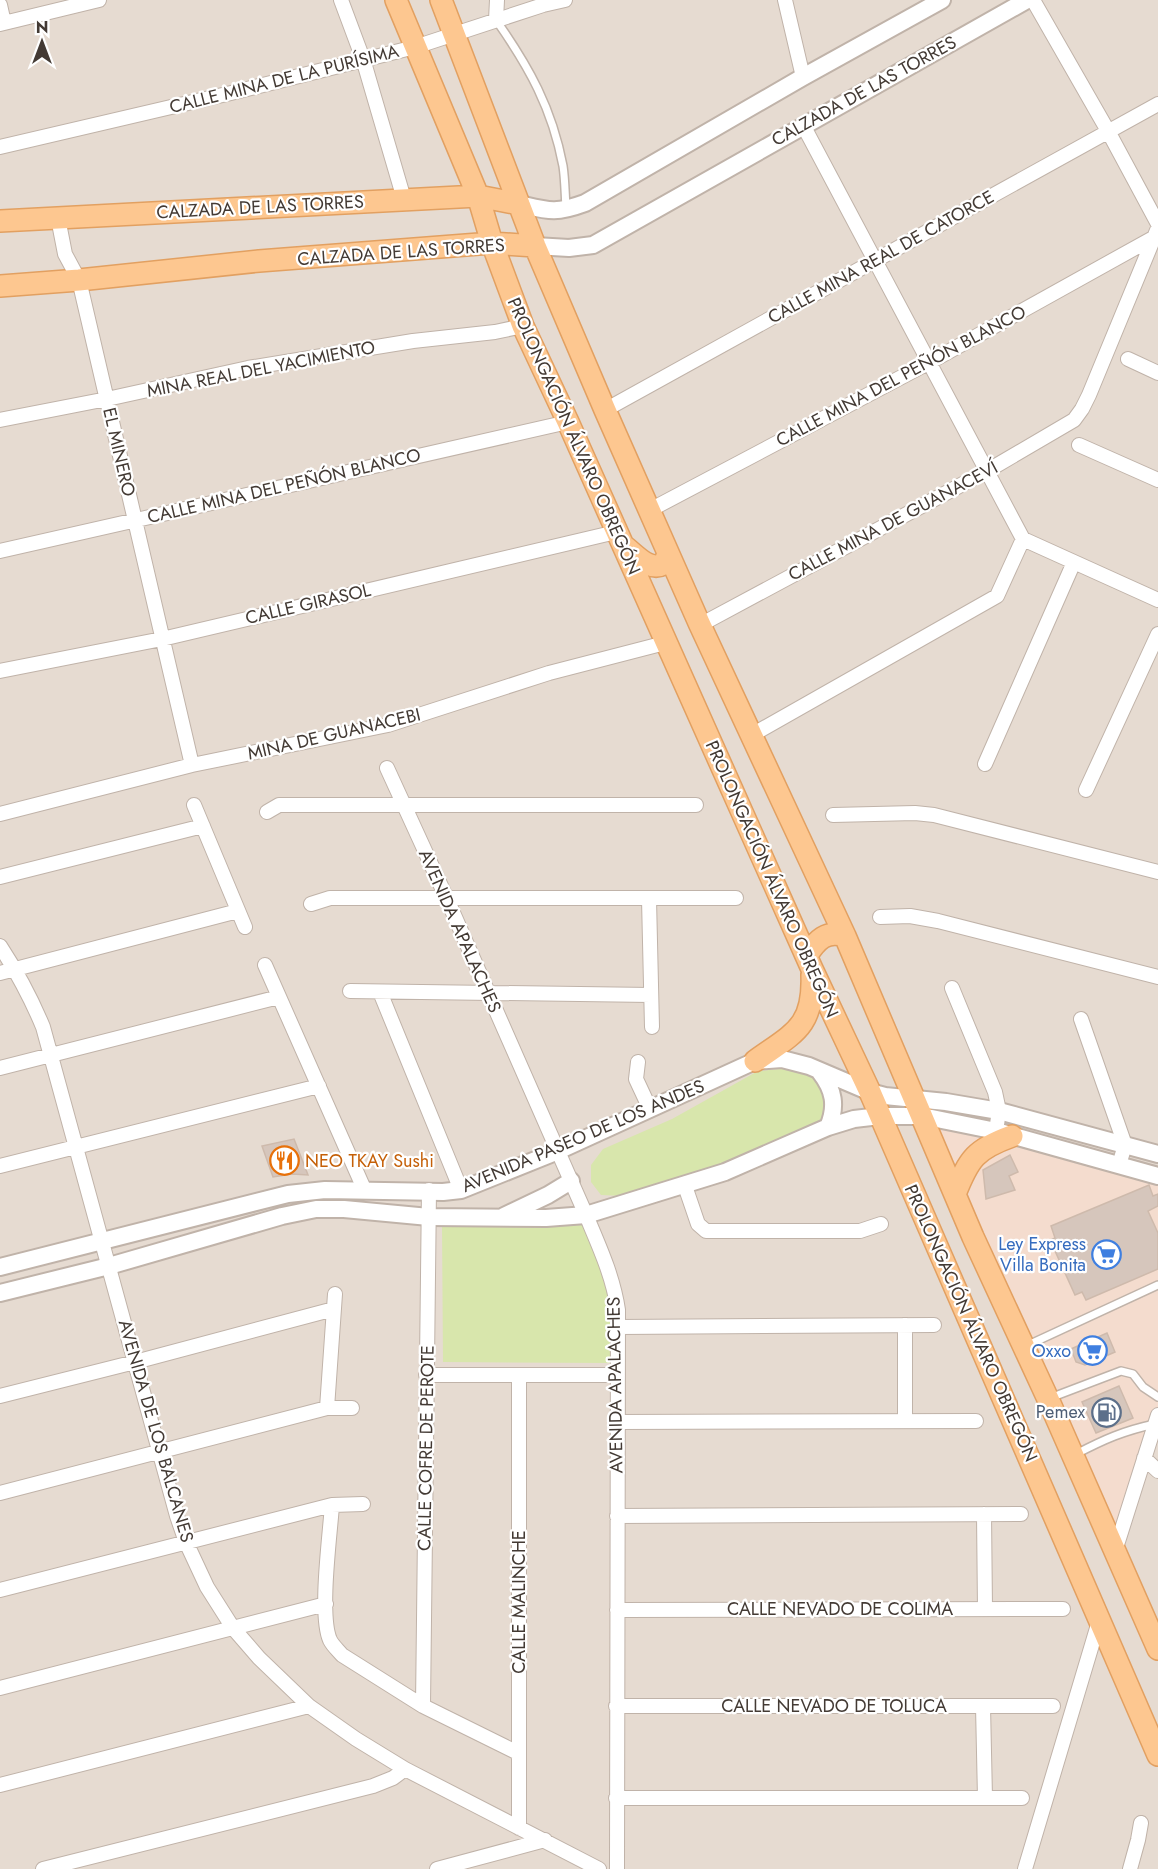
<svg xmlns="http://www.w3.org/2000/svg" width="1158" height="1869" viewBox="0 0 1158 1869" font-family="Jost,sans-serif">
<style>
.residential{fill:#e6dbd1}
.commercial{fill:#f4dcce}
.green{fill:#d8e6ac}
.building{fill:#d6c6bc;stroke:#cebaac;stroke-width:1.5}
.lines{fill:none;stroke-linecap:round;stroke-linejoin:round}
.service-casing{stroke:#c0b3a9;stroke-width:10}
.minor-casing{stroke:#c0b3a9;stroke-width:16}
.tertiary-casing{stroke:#c0b3a9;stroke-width:20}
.primary-casing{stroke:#e2a061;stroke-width:24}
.service{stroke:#fff;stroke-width:7}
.minor{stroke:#fff;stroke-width:14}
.tertiary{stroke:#fff;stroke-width:16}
.primary{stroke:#fdc790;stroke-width:21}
.labels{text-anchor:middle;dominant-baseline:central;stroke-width:4.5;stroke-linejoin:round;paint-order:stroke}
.street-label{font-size:18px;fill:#433a34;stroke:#fff}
.food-label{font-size:18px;fill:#c56008;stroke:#fff;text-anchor:start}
.shop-label{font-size:18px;fill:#366cbe;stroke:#fff;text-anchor:end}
.service-label{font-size:18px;fill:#4e5e75;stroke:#fff;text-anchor:end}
</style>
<rect width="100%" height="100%" fill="#f2eae3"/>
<path class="residential" d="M0,0H1158V1869H0Z"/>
<path class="commercial" d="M922,1116L1158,1176V1407L1115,1551Z"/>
<path class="green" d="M791,1068L820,1078L828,1105L823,1119L738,1158L623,1196L601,1195L591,1182V1165L603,1149L672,1119L758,1071Z
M585,1222L611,1293L613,1363L443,1362L442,1226Z"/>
<path class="building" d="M294,1139L308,1175L292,1174L273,1177L262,1146Z
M1010,1155L1018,1172L1009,1176L1015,1190L986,1199L983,1170Z
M1149,1185L1153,1196L1158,1194V1206L1148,1211L1158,1233V1269L1086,1300L1082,1292L1075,1295L1050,1240L1055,1238L1051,1226Z
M1107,1333L1115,1352L1085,1365L1076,1362L1071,1349Z
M1119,1386L1133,1418L1096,1433L1082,1402Z"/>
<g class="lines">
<defs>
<path id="service" d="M496,20C529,67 552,108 563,166C565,179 565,193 566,207
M1026,1346L1158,1285
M1050,1398L1121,1371L1133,1374L1143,1387L1158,1397
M1076,1454C1105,1439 1123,1431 1155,1424"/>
<path id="minor" d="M341,0L363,59L404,199
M785,0L803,77
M1033,0L1108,131L1158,224
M0,5L4,23
M496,20L497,0
M0,24L99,0
M803,125L1023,539
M0,147L231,93L415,47L543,5L565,0
M58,218L65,254L79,280L192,765
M1128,359L1158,373
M605,410L1158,104
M0,420L107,399L248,368L413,341L495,332L523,326
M1079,445L1158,480
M648,511L930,362L1153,238
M1023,539L1158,600
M0,551L568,422
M700,625L987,471L1074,420L1082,409L1089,395L1158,228
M0,671L162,639L616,532
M750,736L997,596L1023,539
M985,764L1074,562
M387,768L447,899L586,1215C599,1246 613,1276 618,1310L617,1869
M1086,790L1158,634
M194,805L245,927
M267,812L279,805H696
M0,814L192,765L388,725L549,673L665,643
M833,815L915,813L934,815L1158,872
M0,877L203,826
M649,899L652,1027
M311,904L330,898H736
M880,917L910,916L938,921L1158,977
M0,946C17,972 31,998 43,1027L177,1516L186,1542L207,1587L233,1628L259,1658L309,1706L356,1739L405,1769L599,1869
M265,965L365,1191
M0,973L238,911
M952,988L995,1092L999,1111L996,1131
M350,991L651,995
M380,992L461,1190
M1081,1019L1125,1145L1119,1165
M638,1062L636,1079L650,1109
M0,1068L279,997
M0,1166L319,1086
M685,1186L698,1224L706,1231H860L881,1224
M905,1325V1421
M618,1327L934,1325
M426,1375H618
M0,1396L135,1362L334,1309
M327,1408L335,1294
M617,1422L976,1421
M1144,1458L1158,1471
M0,1493L327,1408H352
M332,1505C330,1535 319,1615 330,1640C333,1646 338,1650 342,1655L423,1706L518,1753
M984,1514L985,1609
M617,1516L1021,1514
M1115,1551L1158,1415
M0,1590L332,1505L363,1504
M617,1610L1063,1609
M0,1688L326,1604
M423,1706L429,1190
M616,1706H1053
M983,1706L985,1798
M0,1785L309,1706
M616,1798H1022
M519,1828V1375
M43,1869L373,1786L393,1778L405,1769
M437,1869L545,1840
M1025,1869L1100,1618
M1130,1869L1138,1840L1141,1823"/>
<path id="tertiary" d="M519,204C549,211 555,214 585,203L803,77L942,0
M535,246L569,248L593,245L1027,0
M820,1072C834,1090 837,1106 828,1127
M504,1216L548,1195L571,1181
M0,1267L288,1194L325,1190L443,1192L461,1190L558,1151L755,1061L782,1059L809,1066L870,1092L885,1096L946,1102L999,1111L1158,1154
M0,1293L109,1266L282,1216L316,1209H344L429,1217L546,1218L586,1215L725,1172L828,1127L854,1119L880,1116H922L996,1131L1158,1176"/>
<path id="primary" d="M396,0L478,196L492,243L523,326L568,422L812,969L870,1092L1158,1755
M441,0L535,246L605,410L700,625L845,936L973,1237L1048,1399L1158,1649
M0,221L478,196L519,204
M0,286L79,280L259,261L492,243L535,246
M624,546C636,555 649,572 664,564L668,554
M807,955C817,940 826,930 845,936
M755,1061C794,1033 814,1027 812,975
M955,1194C969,1158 976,1149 1012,1136"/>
</defs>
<use href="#service" class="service-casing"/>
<use href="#minor" class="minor-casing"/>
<use href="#tertiary" class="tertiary-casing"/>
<use href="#primary" class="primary-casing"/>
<use href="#service" class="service"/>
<use href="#minor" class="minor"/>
<use href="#tertiary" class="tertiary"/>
<use href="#primary" class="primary"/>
</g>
<defs>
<symbol id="restaurant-ring" viewBox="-11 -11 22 22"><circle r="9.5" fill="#fff" stroke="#e8710a" stroke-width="1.5"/><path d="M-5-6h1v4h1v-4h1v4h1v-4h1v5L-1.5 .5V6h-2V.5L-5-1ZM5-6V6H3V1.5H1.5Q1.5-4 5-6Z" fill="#e8710a"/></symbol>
<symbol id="supermarket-ring" viewBox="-11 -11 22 22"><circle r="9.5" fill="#fff" stroke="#3f7fe0" stroke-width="1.5"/><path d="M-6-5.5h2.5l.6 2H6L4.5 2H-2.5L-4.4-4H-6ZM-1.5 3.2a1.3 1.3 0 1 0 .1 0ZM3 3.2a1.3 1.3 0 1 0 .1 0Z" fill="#3f7fe0"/></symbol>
<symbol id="fuel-ring" viewBox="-11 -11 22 22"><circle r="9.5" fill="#fff" stroke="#5c6f8a" stroke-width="1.5"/><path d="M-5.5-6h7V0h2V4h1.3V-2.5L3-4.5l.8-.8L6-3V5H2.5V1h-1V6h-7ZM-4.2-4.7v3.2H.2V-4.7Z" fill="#5c6f8a"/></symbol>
</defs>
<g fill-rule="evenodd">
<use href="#restaurant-ring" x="268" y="1144" width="33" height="33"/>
<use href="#supermarket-ring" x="1090" y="1238" width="33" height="33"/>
<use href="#supermarket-ring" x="1076" y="1334" width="33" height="33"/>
<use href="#fuel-ring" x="1090" y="1396" width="33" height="33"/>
</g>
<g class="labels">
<g class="street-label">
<text transform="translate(284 79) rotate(-14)">CALLE MINA DE LA PURÍSIMA</text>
<text transform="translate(864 91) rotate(-29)">CALZADA DE LAS TORRES</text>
<text transform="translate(260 207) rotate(-3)">CALZADA DE LAS TORRES</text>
<text transform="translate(401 252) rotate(-4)">CALZADA DE LAS TORRES</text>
<text transform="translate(881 257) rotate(-29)">CALLE MINA REAL DE CATORCE</text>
<text transform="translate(261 369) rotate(-11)">MINA REAL DEL YACIMIENTO</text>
<text transform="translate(901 376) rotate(-28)">CALLE MINA DEL PEÑÓN BLANCO</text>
<text transform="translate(574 436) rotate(66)">PROLONGACIÓN ÁLVARO OBREGÓN</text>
<text transform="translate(119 452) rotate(77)">EL MINERO</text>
<text transform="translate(284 486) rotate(-13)">CALLE MINA DEL PEÑÓN BLANCO</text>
<text transform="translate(893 521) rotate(-28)">CALLE MINA DE GUANACEVÍ</text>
<text transform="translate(308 604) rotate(-13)">CALLE GIRASOL</text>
<text transform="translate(334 734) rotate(-13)">MINA DE GUANACEBI</text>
<text transform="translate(772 879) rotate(66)">PROLONGACIÓN ÁLVARO OBREGÓN</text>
<text transform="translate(460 931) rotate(66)">AVENIDA APALACHES</text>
<text transform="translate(583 1136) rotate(-23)">AVENIDA PASEO DE LOS ANDES</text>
<text transform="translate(971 1323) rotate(66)">PROLONGACIÓN ÁLVARO OBREGÓN</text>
<text transform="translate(615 1385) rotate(-91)">AVENIDA APALACHES</text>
<text transform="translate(156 1431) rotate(74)">AVENIDA DE LOS BALCANES</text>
<text transform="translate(426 1448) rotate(-89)">CALLE COFRE DE PEROTE</text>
<text transform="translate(519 1602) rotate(-90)">CALLE MALINCHE</text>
<text x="840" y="1609">CALLE NEVADO DE COLIMA</text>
<text x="834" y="1706">CALLE NEVADO DE TOLUCA</text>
</g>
<g class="food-label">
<text x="305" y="1161">NEO TKAY Sushi</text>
</g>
<g class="shop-label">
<text x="1086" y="1244">Ley Express<tspan x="1086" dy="21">Villa Bonita</tspan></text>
<text x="1071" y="1351">Oxxo</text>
</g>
<g class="service-label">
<text x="1085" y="1412">Pemex</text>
</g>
</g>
<g transform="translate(42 42)" stroke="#ffffff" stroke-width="4.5" paint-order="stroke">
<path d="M0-4.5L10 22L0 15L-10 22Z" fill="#433a34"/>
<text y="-9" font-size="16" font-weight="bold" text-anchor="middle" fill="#433a34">N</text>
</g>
</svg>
